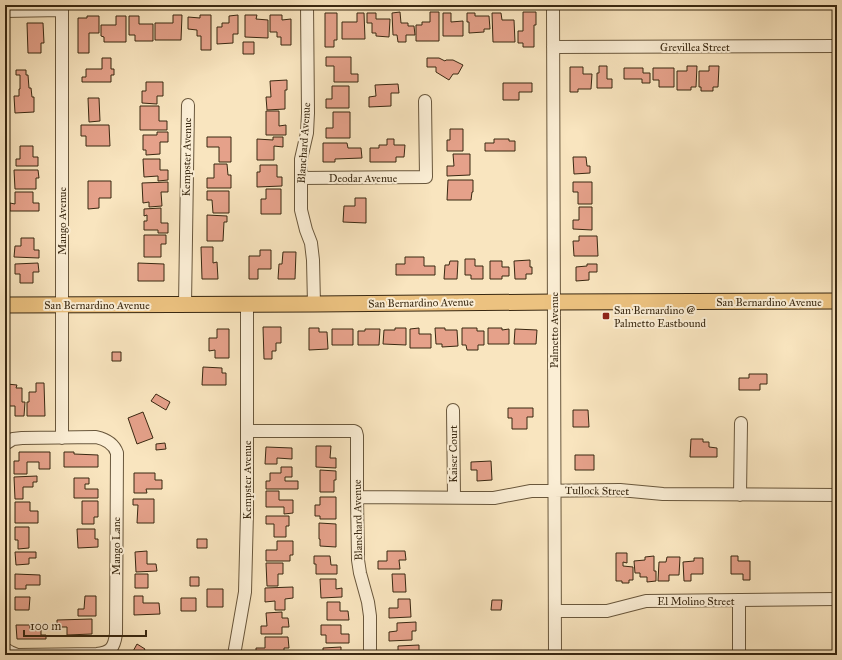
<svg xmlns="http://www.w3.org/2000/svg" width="842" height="660" viewBox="0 0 842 660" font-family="'IM FELL Great Primer',serif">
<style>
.building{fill:#e5a18a;stroke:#392811}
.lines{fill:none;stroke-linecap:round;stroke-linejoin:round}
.minor-casing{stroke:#69573c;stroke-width:14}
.major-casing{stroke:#392811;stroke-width:17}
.minor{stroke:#fbeed5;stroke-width:12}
.major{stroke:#ecc280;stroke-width:15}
.poi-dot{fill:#8f2418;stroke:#fbeed5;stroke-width:1.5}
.labels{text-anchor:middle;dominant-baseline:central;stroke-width:4;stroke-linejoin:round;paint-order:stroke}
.street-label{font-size:11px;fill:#392811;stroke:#fbeed5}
.poi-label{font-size:11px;fill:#392811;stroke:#fbeed5;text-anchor:start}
</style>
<rect width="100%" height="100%" fill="#f9e5bf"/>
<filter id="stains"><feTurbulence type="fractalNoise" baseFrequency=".005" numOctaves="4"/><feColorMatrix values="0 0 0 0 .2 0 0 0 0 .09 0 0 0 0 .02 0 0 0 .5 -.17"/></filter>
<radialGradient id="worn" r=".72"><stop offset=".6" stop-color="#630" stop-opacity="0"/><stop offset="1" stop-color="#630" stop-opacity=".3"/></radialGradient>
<path class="building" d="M578,5H592V8H578Z
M400,12L401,23H408V26H414L415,35H406V42H398L397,35H393L392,13Z
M430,12H439V41H416V25H422V22H430Z
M523,12H536V25H534V47H523V43H518V31H523Z
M325,13H337V40H334V47H325Z
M357,13H364L365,39H342V22H357Z
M367,13H376V19H390L389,37L376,36V33H372V23H367Z
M443,13H451V22L463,21V36H443Z
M467,13H475V16H489L490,29H484V32L469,33V22H467Z
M492,13H501L502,20H514L515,42H493Z
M173,15H182L181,40H155V23H173Z
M200,15H211V50H201V36H197V30L188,29V17L200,18Z
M238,15V34H233V43L217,44V27H222V23H229V16Z
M245,15H257L256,19L268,20V38L245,37Z
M270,15H282V20L291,19V45H281V37H277V32H270Z
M87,16H99V33H89V53H78V18H87Z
M116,16H126V42H104V37L101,36V25H116Z
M129,16H139V24H153V41H135V35H129Z
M27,23H43L44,43H41V53H28Z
M243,42H254V54H243Z
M326,57H351V74H358V82H334V66H326Z
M102,58H111V69H114V75H111V82H82V77H86V69H102Z
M427,58H439L445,61L446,60H453L463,65L458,74H453L449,80L436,72V67H427Z
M599,66H607V79H612V88H597V73H599Z
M687,66H697L696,87H691V90H677V71H687Z
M709,66H719L718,87H713V91H701V87H699V71H709Z
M570,67H583V74H592L591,89H578V92H570Z
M624,68H643V73H650V83H642V79H624Z
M653,68H674V87H659V80H653Z
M16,70H26V75H28L29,88H31L32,97H34V112L15,113L14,96H19V89H20V75H16Z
M287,80V90H285V109L267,110L266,97H271L270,81Z
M146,82H163V96H157V104L142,103V91H146Z
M503,83H532V92H519V100H503Z
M398,84L399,93H391V106L369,107V97L376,96L375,85Z
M332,86H349V108H326V99H332Z
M88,98H99L100,121L89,122Z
M140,106H159V121H167V130H140Z
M266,111H279V126L286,125V135H266Z
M333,112H350V138H326V128H333Z
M81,125H109L110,146H86V136H81Z
M450,129H463V151H447V140H450Z
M157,132H168V142H160V154L146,155V150H143V135H157Z
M207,137H231V162H219V147H207Z
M273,137H283V147L274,146V160H257V139L273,140Z
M387,139H394V145H405L404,157H396V162H370V148H379V145H387Z
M494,139H509V141H515V151H485V143H494Z
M323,143H347L348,148H361L362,158L335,159V162H323Z
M20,146H33V157H38V166H16V159H20Z
M453,154H470V175L447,176V166H454Z
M573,157H586L587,166H590V173L574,174Z
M143,159H160V170H168V180L158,181V176L144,177Z
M214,164H227L228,175H231V188H207V178H214Z
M260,165H277V177H282V186L257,187V172H260Z
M14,170H38L39,178H36V189H15Z
M448,180H473V192H472L471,200H447Z
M88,181H111V198H99V208L88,209Z
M168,182V192H161L162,206L149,207V202L143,203L142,183Z
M573,182H592V204H578V192H573Z
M266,189H281V214H261V199H266Z
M207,191H229V213H213L212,200H207Z
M15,192H33V203H39V211H10V203L15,204Z
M355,198H366V223L343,222L344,206H355Z
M579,207H592V230L573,229V220H579Z
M161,208V223H168V233H158V230H144V221H147V215L144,216V209Z
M207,215L227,216V222H224L223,241H207Z
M144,235H166V244H161V257H144Z
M579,236H597L598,256H574L573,241H579Z
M21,238H34V250H39V258L14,257L15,246H21Z
M201,247H213V263L217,262L218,279H202Z
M260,250H271V269H258V279H249V256H260Z
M283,252H296L295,279H278L279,264H282Z
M405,257H424V266H435V275H396V264H405Z
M465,259H475V266H483V279H471V275H465Z
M530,260V267H532V274H526V279H515L514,261Z
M450,261H458L457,279H444L445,265H449Z
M490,261H502V267H509V276H502V279H490Z
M38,263L39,272H33V283H20V274H15V264Z
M138,263L164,264V281H138Z
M587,264H597V272H589V280L576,281V267L587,266Z
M263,327H281V343H276V351H272V359H264Z
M309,328H319V332H327L328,349L309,350Z
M395,328H406V345L383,344L384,330H395Z
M419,328V334H431V348H410V329Z
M435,328H445V330H457L458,346L442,347V344H436Z
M462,328H477V331H484V345H478V350H467L466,345H462Z
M488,328H502V330L509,329V344H488Z
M217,329H229V358H215V350L209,351V338H217Z
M332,329H353V345H332Z
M365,329H380L379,345H358V331H365Z
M515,329L537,330L536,344H514Z
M112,352H121V361H112Z
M203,367L222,368V373H226V385H202Z
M749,374H767V384H760V390H739V378H749Z
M36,383H44L45,416H27V402H29V392H36Z
M7,384L17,385L16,388H22V402H25L24,416H15V406H5V390H7Z
M156,394L170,402L166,410L151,401Z
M508,408H533V417H527V429H512V418H508Z
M573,410H588L589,427H573Z
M143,412L153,438L137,444L128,418Z
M691,439H703V442H709V447L717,448V457H690Z
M165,443L166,449L156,450V444Z
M316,446H331L330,458H336V468L316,467Z
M266,447L292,448V459L277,458V464H265Z
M19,452H50V469H39V462H27V474H14V461H19Z
M64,452H74V454L98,455V467H64Z
M575,455H594V470H575Z
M491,461L492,480L477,481V470H471V462Z
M281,467H292V477H285V481H298V489H266V481H270V473H281Z
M320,470L336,471V480H334V492H320Z
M134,473H155V480H162V489H146L147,493H134Z
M37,476V482H33V487H23V499H15L14,477Z
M74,478H89V484H85V489H98V498H74Z
M266,491H279V500H293V513L284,514V507H266Z
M320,497H336V519H320V516H315V505H320Z
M133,499H154V523H137L138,505H133Z
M82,501H98V517H94V524H82Z
M15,502H30V511H38V523H15Z
M266,516H289V526H286V537H274V524H266Z
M319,523L336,524V547L320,546V539H319Z
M15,527H29V548L18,549V540H15Z
M77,529H95V539H98V547L78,548Z
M197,539H207V548H197Z
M277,541H293V555H290V561H266V550H277Z
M835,550H837V572H834Z
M147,551V564H156L157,571L136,572L135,552Z
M387,551H405L406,560H399L400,569H378V561H387Z
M15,552H36V558H29V564L16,565Z
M616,553H627V563L623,562V566L633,567V580H629V583H622V581H616Z
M314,556H330L331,565H337V574H316V564H314Z
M654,556V571H656V581L647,582V577H640V573H635L634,561L645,560V557Z
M731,556H738V561H750V580H743V574H731Z
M667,557H680L679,575H669V581H658L659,562H666Z
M694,558H703V574H691V581H684L683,562L694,561Z
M266,563H283V574H278V586H267Z
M15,574L40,575V585H26V589H15Z
M135,574H148V588H135Z
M392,574H405L406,592H393Z
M190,577H199V586H190Z
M320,579H336V589L342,588V597L321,598Z
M293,587V598L285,599V610H275V601L265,602V588Z
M207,589H223V607H207Z
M85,596H96V616H78V609H84Z
M134,596H143V603H159L160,614L134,615Z
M15,597H30L29,610H15Z
M181,598H196V611H181Z
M398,599H410L411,617L389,618V608H398Z
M492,600H502L501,610H491Z
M327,602H340V611H348L349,620H327Z
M282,612V618H288L289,627H282V634H261V626H267L266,613Z
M92,619V634L67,635V627H57V620Z
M416,622V631H412V640L389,641V632L397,631V623Z
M16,625H30V630H41V635H46V639H17Z
M321,625H341V634H349V643H326V635H321Z
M265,637H288L289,648H284V655H256V648H265Z
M137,644L145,649L142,655H131Z
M419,645V655H389H398V646Z
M341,647V655H323V648Z
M826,651H837V655H826Z"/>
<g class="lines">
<defs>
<path id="minor" d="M62,5V438
M307,5L308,113L307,133L301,159V210L306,230L311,243L313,260L314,304
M553,5L555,655
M5,11L62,10
M553,47L837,46
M301,178L426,177L425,101
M185,305L188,105
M453,410L454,497
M248,431H354L356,432L357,436V497L358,560L360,573L368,602L370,616V655
M5,444L13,439L22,438L96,437C105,439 114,444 117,453L116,634C114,648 111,652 97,654L17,655L10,652L5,649
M740,495L741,423
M357,497L494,498L531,491L620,490L663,494L837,495
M556,611H607L646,601L837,599
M234,655L245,592L247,512V304
M739,655V601"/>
<path id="major" d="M5,305L314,304L554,302L837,301"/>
</defs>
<use href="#minor" class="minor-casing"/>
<use href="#major" class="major-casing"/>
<use href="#minor" class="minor"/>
<use href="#major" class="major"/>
</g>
<rect class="poi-dot" x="602" y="312" width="8" height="8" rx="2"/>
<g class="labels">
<g class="street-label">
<text x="695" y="47">Grevillea Street</text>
<text transform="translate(304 143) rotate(-86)">Blanchard Avenue</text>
<text transform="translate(187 157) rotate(-89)">Kempster Avenue</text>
<text x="363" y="178">Deodar Avenue</text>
<text transform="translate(62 221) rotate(-90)">Mango Avenue</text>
<text x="769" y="302">San Bernardino Avenue</text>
<text transform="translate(421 303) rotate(-1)">San Bernardino Avenue</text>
<text x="97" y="305">San Bernardino Avenue</text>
<text transform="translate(554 330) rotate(-90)">Palmetto Avenue</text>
<text transform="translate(453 454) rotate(-90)">Kaiser Court</text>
<text transform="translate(247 480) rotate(-90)">Kempster Avenue</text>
<text transform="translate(597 491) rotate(1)">Tullock Street</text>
<text transform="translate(358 520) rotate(-91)">Blanchard Avenue</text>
<text transform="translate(116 546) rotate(-90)">Mango Lane</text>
<text x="696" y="601">El Molino Street</text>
</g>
<g class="poi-label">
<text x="614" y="310">San Bernardino @<tspan x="614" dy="13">Palmetto Eastbound</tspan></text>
</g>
</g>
<rect width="842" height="660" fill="none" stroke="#f9e5bf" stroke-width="20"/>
<rect x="6" y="6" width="830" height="648" fill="none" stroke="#392811" stroke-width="2"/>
<rect x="10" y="10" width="822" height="640" fill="none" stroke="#392811"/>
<path d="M24 630v6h122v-6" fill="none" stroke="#392811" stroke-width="2"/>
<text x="30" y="630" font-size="12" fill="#392811" stroke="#fbeed5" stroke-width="3" paint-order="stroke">100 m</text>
<rect width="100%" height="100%" filter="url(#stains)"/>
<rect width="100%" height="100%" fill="url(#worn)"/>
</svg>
